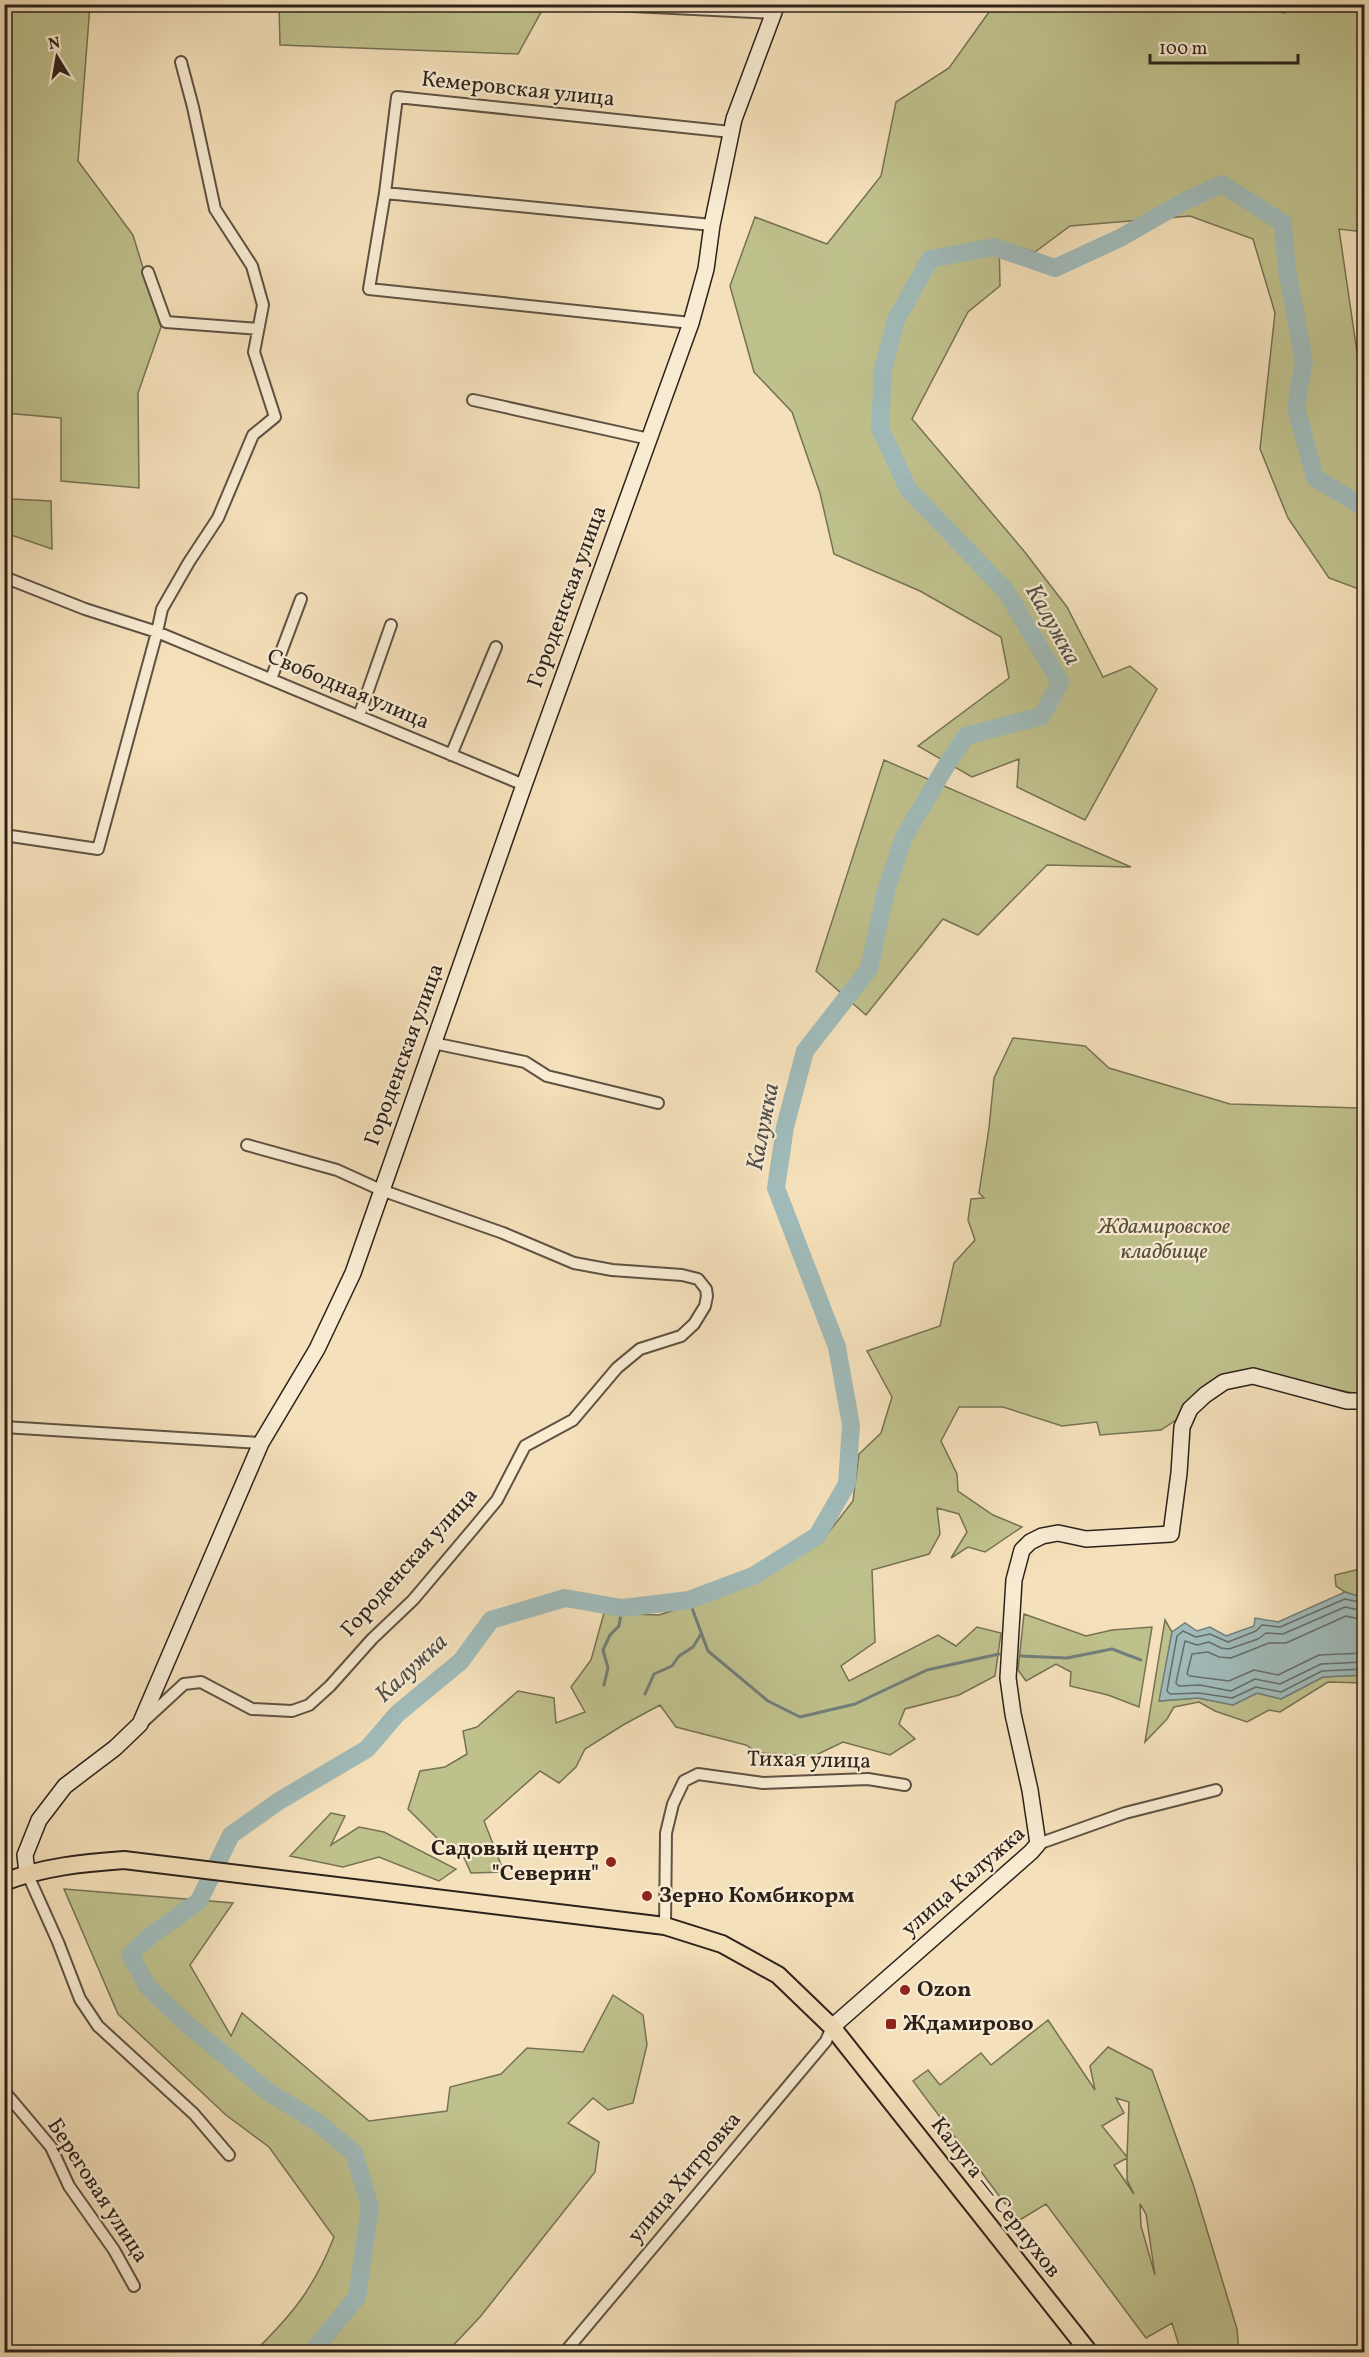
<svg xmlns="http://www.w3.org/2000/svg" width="1369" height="2357" viewBox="0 0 1369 2357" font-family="Vollkorn,serif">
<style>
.green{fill:#bfc18d;stroke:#767254;stroke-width:1.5;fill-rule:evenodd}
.water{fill:#a0bbba;stroke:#727e7a;stroke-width:1.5}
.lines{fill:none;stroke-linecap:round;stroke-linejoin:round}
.shore{stroke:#666e6a;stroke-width:1.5}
.stream{stroke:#727e7a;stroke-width:3}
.river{stroke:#a0bbba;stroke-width:18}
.street-casing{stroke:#5f5243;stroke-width:14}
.secondary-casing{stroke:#2d221b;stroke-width:18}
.primary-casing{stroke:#2d221b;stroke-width:20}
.street{stroke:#f8ebd2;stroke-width:10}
.secondary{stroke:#f8ebd2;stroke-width:15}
.primary{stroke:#f4e0ba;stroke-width:16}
.poi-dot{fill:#8f2418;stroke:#f8ebd2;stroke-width:2}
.labels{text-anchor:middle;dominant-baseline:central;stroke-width:4.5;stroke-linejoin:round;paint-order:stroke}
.street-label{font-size:22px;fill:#2d221b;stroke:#f8ebd2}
.park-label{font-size:22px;font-style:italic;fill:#59523d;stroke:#f8ebd2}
.poi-label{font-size:22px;font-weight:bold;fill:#2d221b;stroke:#f8ebd2;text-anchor:start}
.water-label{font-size:24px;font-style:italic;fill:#50504b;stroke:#f8ebd2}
</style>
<rect width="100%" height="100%" fill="#f4e0ba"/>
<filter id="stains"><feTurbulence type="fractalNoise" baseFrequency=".00333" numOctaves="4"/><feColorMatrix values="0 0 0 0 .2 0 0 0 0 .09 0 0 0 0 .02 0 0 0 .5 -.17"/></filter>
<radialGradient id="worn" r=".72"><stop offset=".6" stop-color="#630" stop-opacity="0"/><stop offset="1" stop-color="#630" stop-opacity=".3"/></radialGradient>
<path class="green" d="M4,5H90L78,161L133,235L161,327L138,393L139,488L61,481V418L5,413Z
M279,5V4L545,5L518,54L280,45Z
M1262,5L1284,13L1290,5H1364V232L1339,229L1358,359L1364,457V591L1329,578L1288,518L1260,449L1275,313L1253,239L1190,216L1070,226L1035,252L999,241L1000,286L968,312L912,419L1024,551L1067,607L1103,677L1130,666L1157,689L1085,820L1017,787L1019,759L972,777L918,746L1009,678L1001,637L920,591L834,554L820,493L792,412L754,372L730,286L755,217L827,244L881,176L896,102L949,68L994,5Z
M4,496L11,499L51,501L52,549L5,533Z
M884,760L1131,867L1047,865L978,935L943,919L866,1015L816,971Z
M1013,1038L1085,1046L1109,1068L1230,1104L1358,1108L1364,1105V1395L1248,1372L1161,1430L1100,1435L1097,1422L1062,1426L1003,1407H959L941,1441L957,1474L958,1491L993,1515L1022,1527L985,1552L968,1547L951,1558L967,1532L959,1514L937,1508L940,1534L929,1554L872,1570L875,1642L841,1666L849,1681L938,1635L956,1646L977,1627L1001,1633L995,1676L959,1695L905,1709L899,1724L915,1739L890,1755L843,1742L814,1756L758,1753L746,1745L676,1727L660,1705L623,1725L585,1749L576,1767L559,1783L540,1771L484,1821L504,1872L471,1873L461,1851L446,1847L408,1809L420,1771L445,1767L467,1754L463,1731L477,1727L518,1691L554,1698L556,1723L585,1712L571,1687L591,1660L604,1613L659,1615L733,1591L821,1542L853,1501L859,1454L881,1433L892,1397L867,1351L940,1326L954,1263L975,1240L968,1220L971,1199L984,1198L979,1193L989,1128L994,1078Z
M1364,1568V1598L1345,1592L1336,1586L1335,1575Z
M1024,1614L1086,1636L1112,1630L1152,1627L1139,1707L1108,1695L1070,1686L1071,1672L1056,1664L1026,1681L1018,1670Z
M1165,1620L1172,1632L1160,1701L1198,1698L1233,1705L1257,1693L1281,1699L1323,1677L1364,1675V1683L1328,1682L1280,1712L1269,1710L1247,1722L1215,1711L1199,1702L1174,1707L1167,1719L1145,1742Z
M331,1813L345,1816L331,1845L359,1827L384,1832L456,1869L439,1881L379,1857L343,1867L290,1856Z
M64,1889L233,1903L190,1965L231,2036L242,2013L369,2121L447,2111L450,2087L501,2074L527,2048L583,2052L613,1995L643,2015L647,2045L633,2103L608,2110L593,2098L568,2123L599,2142L595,2172L480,2317L447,2352H254C292,2315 314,2288 334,2237L269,2147L226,2115L118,2014Z
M1048,2020L1095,2090L1090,2066L1108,2047L1152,2070L1193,2184L1237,2329L1239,2352H1181L1172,2323L1146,2338L1046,2204L1018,2221L913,2081L928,2070L940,2085L981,2053L991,2065ZM1116,2098L1129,2102L1127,2157L1102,2126L1124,2113ZM1127,2158V2180L1134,2194L1114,2165ZM1140,2204L1146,2214L1155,2275L1141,2226Z"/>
<path class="water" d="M1345,1592L1364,1598V1675L1323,1677L1281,1699L1257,1693L1233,1705L1198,1698L1159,1701L1172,1632L1185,1623L1197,1631L1210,1627L1226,1636L1254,1626L1255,1618L1278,1622Z"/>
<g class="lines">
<path class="shore" d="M1364,1603L1345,1599L1280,1627L1262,1625L1256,1631L1228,1642L1210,1634L1196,1637L1183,1631L1177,1636L1167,1691L1170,1694L1199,1693L1232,1698L1256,1687L1281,1692L1322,1671L1364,1669
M1364,1611L1345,1607L1283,1634L1266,1633L1258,1639L1229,1649L1221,1648L1209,1642L1197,1645L1185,1641L1176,1683L1179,1686L1200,1685L1231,1691L1255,1679L1280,1684L1321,1664L1364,1662
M1364,1620L1346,1616L1286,1643H1269L1231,1658L1219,1657L1208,1652L1192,1654L1187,1674L1190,1676L1229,1681L1254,1670L1278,1675L1319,1655L1364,1653"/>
<path class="stream" d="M689,1600L708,1651L768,1701L800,1717L855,1704L927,1670L999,1654
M1020,1656L1067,1658L1112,1649L1141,1660
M604,1685L608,1668L603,1650L610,1635L619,1626L622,1608
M645,1694L654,1674L672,1666L679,1656L693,1647L701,1634"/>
<path class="river" d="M312,2352L357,2297L370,2207L354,2153L317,2122L267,2091L181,2019L148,1987L130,1955L149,1937L199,1901L231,1835L279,1801L367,1749L397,1714L461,1661L491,1620L565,1598L622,1608L689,1600L753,1576L817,1536L847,1484L851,1425L837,1347L776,1188L785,1127L805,1051L869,969L886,891L904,837L949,761L966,736L1042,716L1060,682L1005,590L908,489L880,428L883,370L896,320L930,259L994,247L1055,268L1120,238L1183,202L1222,184L1283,223L1287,270L1304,361L1296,407L1315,478L1364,507"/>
<defs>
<path id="street" d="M612,5L773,13
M385,193L712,225
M148,272L166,322L258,329
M691,323L369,289L385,193L397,97L731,132
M473,400L649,439
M4,577L85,609L157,632L524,785
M271,679L301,599
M359,716L391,625
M451,755L496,647
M4,835L98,849L157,632L162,609L189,562L218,518L253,435L275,417L254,352L263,305L252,266L215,209L193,107L181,62
M433,1043L525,1062L547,1076L658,1103
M4,1427L261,1443
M145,1720L184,1684L201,1682L252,1709L292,1711L309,1705L330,1686L372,1639L413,1600L473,1529L497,1500L525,1446L573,1420L617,1368L640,1349L681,1336L694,1324L705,1306L707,1296L706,1289L698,1279L682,1275L612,1270L574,1263L503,1233L381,1190L337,1170L247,1145
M1038,1844L1125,1813L1216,1790
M27,1873L58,1942L80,1999L98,2026L194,2114L229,2155
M665,1926L666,1833L673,1804L684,1781L698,1774L763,1783L868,1779L905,1785
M4,2091L51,2147L69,2186L114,2250L134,2286
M565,2352L826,2041L832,2027"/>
<path id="secondary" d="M27,1873L25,1855L39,1820L65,1786L115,1748L140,1724L261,1443L317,1349L353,1273L524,785L691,323L706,269L712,225L734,119L777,4
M832,2027L1031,1852L1038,1844L1030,1790L1013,1714L1008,1678L1014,1580L1022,1550L1030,1542L1042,1536L1058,1533L1086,1539L1171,1534L1179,1473L1182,1427L1190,1409L1205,1395L1224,1382L1253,1376L1347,1401H1364"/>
<path id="primary" d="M4,1882C43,1867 82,1863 124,1860L665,1926L722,1944L778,1975L832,2027L1089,2352"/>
</defs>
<use href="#street" class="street-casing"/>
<use href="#secondary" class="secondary-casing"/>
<use href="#primary" class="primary-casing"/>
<use href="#street" class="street"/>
<use href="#secondary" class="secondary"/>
<use href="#primary" class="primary"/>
</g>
<g class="poi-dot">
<circle cx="611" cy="1862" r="6"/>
<circle cx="647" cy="1896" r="6"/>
<circle cx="905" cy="1990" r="6"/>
<rect x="885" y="2018" width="12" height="12" rx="3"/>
</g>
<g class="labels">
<g class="street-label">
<text transform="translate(518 90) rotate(6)">Кемеровская улица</text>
<text transform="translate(568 597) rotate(-70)">Городенская улица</text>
<text transform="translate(348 690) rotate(23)">Свободная улица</text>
<text transform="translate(405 1055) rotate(-70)">Городенская улица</text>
<text transform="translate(410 1563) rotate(-48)">Городенская улица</text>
<text transform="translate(809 1761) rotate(1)">Тихая улица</text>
<text transform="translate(964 1882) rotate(-41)">улица Калужка</text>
<text transform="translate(685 2178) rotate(-50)">улица Хитровка</text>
<text transform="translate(97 2191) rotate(57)">Береговая улица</text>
<text transform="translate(995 2198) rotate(52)">Калуга — Серпухов</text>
</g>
<g class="park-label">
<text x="1164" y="1227">Ждамировское<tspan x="1164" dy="25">кладбище</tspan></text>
</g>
<g class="poi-label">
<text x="599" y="1849" text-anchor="end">Садовый центр<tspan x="599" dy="25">"Северин"</tspan></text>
<text x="659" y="1896">Зерно Комбикорм</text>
<text x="917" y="1990">Ozon</text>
<text x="903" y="2024">Ждамирово</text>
</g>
<g class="water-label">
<text transform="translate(1052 625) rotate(61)">Калужка</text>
<text transform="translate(764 1127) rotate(-79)">Калужка</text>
<text transform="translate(412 1669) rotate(-43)">Калужка</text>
</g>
</g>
<rect width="1369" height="2357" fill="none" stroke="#f4e0ba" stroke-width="24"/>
<rect x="6" y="6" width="1357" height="2345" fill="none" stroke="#2d221b" stroke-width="3"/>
<rect x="12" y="12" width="1345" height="2333" fill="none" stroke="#2d221b" stroke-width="1.5"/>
<g transform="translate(57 57) rotate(349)" stroke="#f8ebd2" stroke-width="4.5" paint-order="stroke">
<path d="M0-4.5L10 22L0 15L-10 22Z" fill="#2d221b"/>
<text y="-9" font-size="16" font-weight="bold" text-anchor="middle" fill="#2d221b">N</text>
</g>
<path d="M1150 54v9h148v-9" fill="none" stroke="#2d221b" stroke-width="3"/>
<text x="1159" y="54" font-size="18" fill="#2d221b" stroke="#f8ebd2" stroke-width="4.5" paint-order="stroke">100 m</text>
<rect width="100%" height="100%" filter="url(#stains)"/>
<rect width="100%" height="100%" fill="url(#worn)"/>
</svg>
